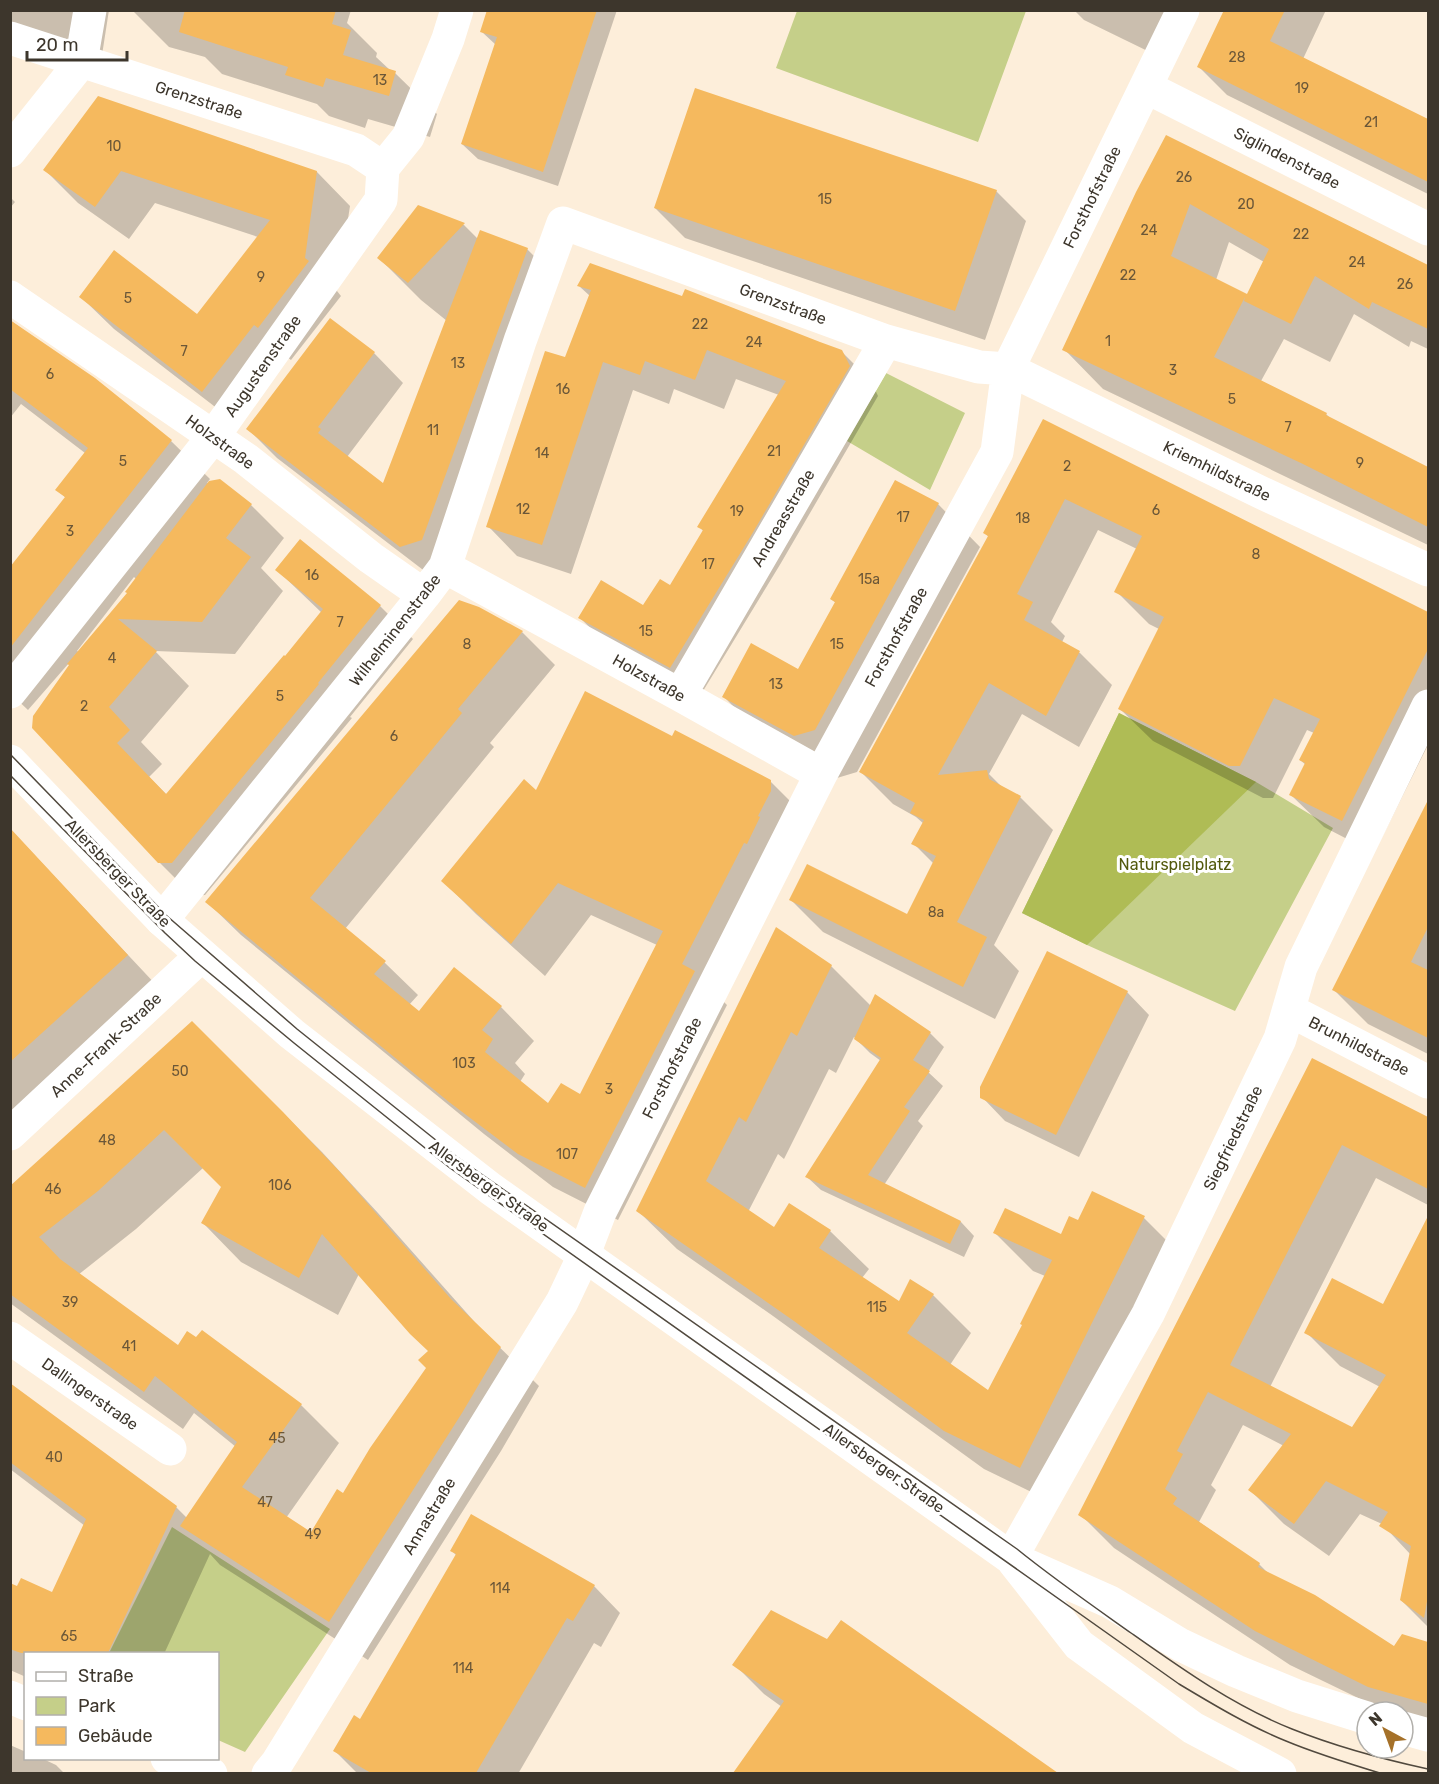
<svg xmlns="http://www.w3.org/2000/svg" width="1439" height="1784" viewBox="0 0 1439 1784" font-family="Rubik,sans-serif">
<style>
.green{fill:#c5cf89}
.forest{fill:#afbc55}
.shadow{fill:#0003;fill-rule:evenodd}
.building{fill:#f5b95e;fill-rule:evenodd}
.lines{fill:none;stroke-linecap:round;stroke-linejoin:round}
.minor{stroke:#fff;stroke-width:33}
.major{stroke:#fff;stroke-width:33}
.tram{stroke:#51493e;stroke-width:1.5}
.labels{text-anchor:middle;dominant-baseline:central;stroke-width:6;stroke-linejoin:round;paint-order:stroke}
.number-label{font-size:14px;fill:#6b5738}
.street-label{font-size:16px;fill:#3d362c;stroke:#fff}
.park-label{font-size:16px;fill:#52590c;stroke:#fff}
</style>
<rect width="100%" height="100%" fill="#fdeeda"/>
<path class="green" d="M797,11V10L1026,11L978,142L776,68Z
M886,373L965,413L930,490L847,441Z
M1119,713L1256,782L1333,828L1235,1011L1087,945L1022,913Z
M172,1527L330,1629L245,1752L218,1740V1654L109,1653Z"/>
<path class="forest" d="M1119,713L1256,782L1087,945L1022,913Z"/>
<path class="shadow" d="M10,10H109L100,68L10,38Z
M132,10H351L347,23L377,53L376,57L391,71L395,73L437,114L430,137L368,119L365,128L329,116L317,104L222,74L205,57L169,47Z
M507,10H617L558,186L478,159L462,144L496,45L482,32Z
M1074,10H1188L1164,59L1084,20Z
M1226,10H1326L1303,59L1428,120V194L1227,95L1199,67Z
M1166,137L1428,266V349L1411,341L1409,347L1354,314L1330,362L1284,339L1261,381L1326,414L1333,421L1428,469V545L1103,389L1064,349ZM1229,242L1264,262L1248,296L1216,280Z
M45,170L317,172L350,206L337,291L341,296L291,360L287,357L236,423L114,329L81,297L197,316L258,237L155,203L129,239L78,203Z
M996,191L1026,221L985,340L685,238L655,208Z
M10,197L15,202L10,208Z
M418,207L464,225L478,239L527,249L557,279L431,576L277,458L248,429L374,353L403,383L347,457L383,485L447,321L421,300L379,258Z
M579,286L841,351L871,381L878,396L781,563L700,696L610,647L580,618L644,608L670,587L704,532L699,526L779,395L736,379L724,409L674,389L669,404L633,390L571,574L517,556L488,526L566,359L590,296Z
M10,320L171,441L210,479L207,483L220,481L251,505L284,538L261,568L283,591L235,654L155,651L189,686L141,742L162,764L149,777L167,795L286,658L322,613L277,570L380,606L413,639L350,717L352,718L205,895L193,896L159,862L71,665L69,663L28,710L10,693V570L66,498L57,490L85,453L21,404L10,418ZM134,577L136,579L129,594L79,652L77,651Z
M1043,421L1428,614V745L1374,853L1324,827L1291,795L1306,765L1300,760L1314,733L1307,730L1273,798H1263L1153,741L1120,709L1159,629L1149,624L1116,591L1137,549L1098,530L1051,622L1065,636L1062,642L1080,653L1112,685L1079,747L1022,714L989,774L1003,788L1020,797L1053,830L994,945L1019,971L995,1019L823,932L791,900L908,916L934,864L913,843L924,824L916,817L893,804L861,772L989,537L985,533Z
M938,504L980,547L857,772L837,778L766,739L724,697L799,671L836,603L831,599Z
M522,632L555,665L490,743L494,747L345,929L384,962L418,995L409,1005L419,1013L501,1007L534,1041L515,1063L525,1074L520,1082L549,1105L580,1096L657,945L591,915L545,976L476,914L443,881L536,792L673,738L770,781L804,815L716,994L727,1005L618,1220L553,1187L484,1134L241,935L207,902Z
M1428,803V1054L1368,1024L1334,990Z
M10,829L159,988L10,1124Z
M831,966L871,1006L930,1033L944,1047L928,1072L943,1086L918,1121L923,1126L884,1185L961,1222L974,1236L964,1257L821,1190L807,1177L881,1061L870,1053L854,1037L836,1073L829,1069L784,1159L778,1154L748,1212L774,1230L789,1205L830,1231L869,1269L862,1278L899,1303L933,1295L971,1333L950,1365L989,1392L1023,1325L1045,1276L1033,1271L995,1233L1062,1236L1079,1222L1144,1218L1182,1256L1058,1505L984,1469L773,1316L677,1249L638,1211Z
M1127,992L1149,1015L1079,1157L1005,1121L982,1097Z
M192,1023L322,1152L378,1213L480,1328L539,1386L501,1451L368,1660L220,1565L210,1554L164,1654H26V1677L10,1670V1585L53,1594L85,1526L10,1469V1385L176,1507L187,1518L236,1447L194,1413L183,1429L10,1303V1189ZM203,1168L223,1187L203,1223L241,1262L338,1315L359,1274L429,1351L428,1368L343,1495L311,1534L286,1518L339,1443L301,1405L178,1348L78,1275L136,1229Z
M1313,1060L1428,1119V1205L1376,1178L1270,1387L1353,1429L1380,1387L1340,1366L1306,1332L1384,1306L1428,1219V1627L1401,1600L1411,1555L1382,1524L1360,1514L1329,1556L1284,1524L1250,1490L1284,1446L1243,1425L1211,1485L1216,1490L1199,1522L1259,1564L1270,1575L1394,1648L1402,1636L1428,1643V1727L1403,1720V1712H1387L1290,1665L1114,1548L1080,1514Z
M452,1551L594,1586L620,1613L601,1647L594,1643L518,1774H358L335,1751L361,1721L457,1556Z
M841,1623L1055,1774H735L782,1707L764,1694L734,1664L827,1641Z
M10,1745L26,1752V1758H41L56,1765L65,1774H10Z"/>
<path class="building" d="M185,10H336L332,24L351,30L343,55L396,71L389,96L326,78L323,87L285,75L288,67L179,32Z
M487,10H597L543,172L461,144L497,37L480,32Z
M1224,10H1285L1270,41L1428,119V182L1197,67Z
M695,88L997,190L955,311L654,208Z
M98,96L317,171L305,258L309,261L258,328L254,325L202,392L79,297L114,250L197,314L270,220L121,171L95,207L43,170Z
M1166,135L1428,265V329L1372,302L1369,309L1315,276L1291,324L1244,301L1245,297L1214,357L1327,413L1326,415L1428,467V527L1303,464L1062,350L1136,192ZM1190,204L1269,249L1247,294L1171,256Z
M418,205L465,223L408,283L377,258Z
M480,230L528,248L422,540L400,547L246,429L330,318L375,352L318,427L321,429L318,433L383,483Z
M590,263L682,296L685,289L820,342L842,350L850,366L752,534L670,668L578,618L601,580L643,605L660,579L670,585L703,530L697,527L786,381L707,350L695,380L645,361L640,375L603,362L542,545L486,527L545,351L565,357L591,290L577,286Z
M10,320L95,378L172,440L10,648V567L65,497L55,490L88,448L10,389Z
M1043,419L1428,612V649L1342,821L1289,795L1305,763L1299,760L1320,719L1274,698L1240,766H1229L1118,709L1164,617L1114,592L1142,536L1065,499L1017,594L1033,602L1024,620L1080,651L1046,716L989,683L938,775L987,770L989,779L1021,796L957,922L987,937L963,987L789,900L807,864L907,914L936,856L911,844L924,820L910,813L915,803L859,772L988,536L983,533Z
M220,479L252,504L226,538L251,557L202,622L118,619L157,651L109,707L130,730L117,743L166,794L284,655L285,656L323,609L275,570L300,539L381,605L318,683L319,684L172,863H158L32,728L33,716L69,665L67,664L127,593L125,592L209,481Z
M895,480L939,503L815,730L794,736L722,697L751,643L798,669L835,602L830,599Z
M459,600L479,607L523,631L458,709L462,713L310,898L386,961L374,974L419,1011L454,967L502,1006L482,1030L493,1039L485,1052L548,1103L561,1083L580,1094L663,931L558,883L511,944L441,881L524,779L536,790L585,691L672,736L675,730L771,780V791L758,816L760,817L747,844L744,843L682,964L695,971L585,1188L518,1154L449,1102L205,902Z
M1428,800V927L1411,962L1428,970V1038L1332,990Z
M10,828L128,955L10,1062Z
M776,927L832,965L797,1036L791,1032L746,1122L739,1117L706,1181L774,1227L789,1203L831,1230L819,1248L899,1301L910,1279L934,1294L907,1333L988,1390L1022,1325L1020,1324L1052,1260L993,1233L1005,1208L1061,1234L1069,1216L1078,1220L1092,1191L1145,1216L1020,1468L944,1431L794,1321L636,1211Z
M1047,951L1128,991L1056,1135L980,1098V1087Z
M875,994L931,1032L913,1060L930,1071L904,1107L910,1111L868,1175L961,1221L950,1244L805,1177L881,1058L854,1039Z
M192,1021L283,1112L340,1172L451,1299L501,1347L462,1413L329,1622L180,1526L237,1442L155,1376L144,1392L10,1294V1186ZM164,1130L221,1187L201,1223L299,1278L322,1234L410,1334L428,1351L418,1360L426,1368L370,1448L343,1493L337,1489L311,1532L242,1487L302,1404L202,1330L196,1337L187,1331L178,1345L60,1259L39,1237L98,1191Z
M1312,1058L1428,1117V1189L1342,1145L1230,1365L1352,1427L1386,1375L1304,1333L1332,1278L1383,1304L1428,1216V1596L1424,1618L1400,1600L1411,1546L1379,1526L1388,1512L1326,1481L1294,1524L1248,1490L1291,1434L1208,1392L1177,1451L1183,1454L1165,1489L1177,1498L1173,1504L1260,1563L1258,1567L1315,1595L1394,1646L1402,1634L1428,1642V1704L1368,1687L1255,1631L1078,1515Z
M10,1383L177,1506L108,1653H21L10,1649V1583L17,1586L21,1578L52,1592L86,1519L10,1462Z
M471,1514L595,1585L573,1621L567,1618L476,1773H371L333,1751L354,1715L360,1719L456,1554L450,1551Z
M771,1610L827,1639L841,1620L1058,1773H733L784,1701L732,1665Z"/>
<g class="lines">
<path class="minor" d="M10,38L356,150L383,168
M1146,87L1428,229
M10,151L81,62L90,10
M10,297L246,459L371,558L424,595
M445,567L680,695L821,774
M10,692L213,437L381,200L383,168L408,137L448,39L457,10
M680,695L886,341
M162,920L424,595L445,567L520,341L563,223L886,341L979,367L1008,369L1260,492L1428,570
M1289,1010L1428,1082
M10,1134L201,956
M10,1338L170,1449
M1011,1558L1148,1314L1280,1039L1301,967L1428,706
M10,1697L26,1704
M167,1758L211,1774
M268,1774L277,1763L562,1302L581,1262L600,1212L821,774L997,452L1008,369L1183,10"/>
<path class="major" d="M10,761L162,920L292,1034L491,1189L1011,1558L1110,1602L1181,1645L1236,1671L1297,1696L1367,1718
M1014,1562L1079,1645L1193,1728L1280,1774
M1403,1728L1428,1735"/>
<path class="tram" d="M10,754L167,916L297,1029L457,1157L1017,1549C1054,1579 1093,1606 1131,1633C1182,1669 1234,1706 1292,1729C1337,1747 1382,1759 1428,1769
M10,775L165,933L195,961L294,1043L450,1168L1179,1684C1214,1705 1249,1726 1286,1741C1317,1754 1350,1764 1383,1774"/>
</g>
<g class="labels">
<g class="number-label">
<text x="1237" y="57">28</text>
<text x="380" y="80">13</text>
<text x="1302" y="88">19</text>
<text x="1371" y="122">21</text>
<text x="114" y="146">10</text>
<text x="1184" y="177">26</text>
<text x="825" y="199">15</text>
<text x="1246" y="204">20</text>
<text x="1149" y="230">24</text>
<text x="1301" y="234">22</text>
<text x="1357" y="262">24</text>
<text x="1128" y="275">22</text>
<text x="261" y="277">9</text>
<text x="1405" y="284">26</text>
<text x="128" y="298">5</text>
<text x="700" y="324">22</text>
<text x="1108" y="341">1</text>
<text x="754" y="342">24</text>
<text x="184" y="351">7</text>
<text x="458" y="363">13</text>
<text x="1173" y="370">3</text>
<text x="50" y="374">6</text>
<text x="563" y="389">16</text>
<text x="1232" y="399">5</text>
<text x="1288" y="427">7</text>
<text x="433" y="430">11</text>
<text x="774" y="451">21</text>
<text x="542" y="453">14</text>
<text x="123" y="461">5</text>
<text x="1360" y="463">9</text>
<text x="1067" y="466">2</text>
<text x="523" y="509">12</text>
<text x="1156" y="510">6</text>
<text x="737" y="511">19</text>
<text x="903" y="517">17</text>
<text x="1023" y="518">18</text>
<text x="70" y="531">3</text>
<text x="1256" y="554">8</text>
<text x="708" y="564">17</text>
<text x="312" y="575">16</text>
<text x="869" y="579">15a</text>
<text x="340" y="622">7</text>
<text x="646" y="631">15</text>
<text x="467" y="644">8</text>
<text x="837" y="644">15</text>
<text x="112" y="658">4</text>
<text x="776" y="684">13</text>
<text x="280" y="696">5</text>
<text x="84" y="706">2</text>
<text x="394" y="736">6</text>
<text x="936" y="912">8a</text>
<text x="464" y="1063">103</text>
<text x="180" y="1071">50</text>
<text x="609" y="1089">3</text>
<text x="107" y="1140">48</text>
<text x="567" y="1154">107</text>
<text x="280" y="1185">106</text>
<text x="53" y="1189">46</text>
<text x="70" y="1302">39</text>
<text x="877" y="1307">115</text>
<text x="129" y="1346">41</text>
<text x="277" y="1438">45</text>
<text x="54" y="1457">40</text>
<text x="265" y="1502">47</text>
<text x="313" y="1534">49</text>
<text x="500" y="1588">114</text>
<text x="69" y="1636">65</text>
<text x="463" y="1668">114</text>
</g>
<g class="street-label">
<text transform="translate(199 100) rotate(18)">Grenzstraße</text>
<text transform="translate(1287 158) rotate(27)">Siglindenstraße</text>
<text transform="translate(1092 197) rotate(-64)">Forsthofstraße</text>
<text transform="translate(783 304) rotate(20)">Grenzstraße</text>
<text transform="translate(263 366) rotate(-55)">Augustenstraße</text>
<text transform="translate(220 442) rotate(36)">Holzstraße</text>
<text transform="translate(1217 471) rotate(26)">Kriemhildstraße</text>
<text transform="translate(783 518) rotate(-60)">Andreasstraße</text>
<text transform="translate(395 630) rotate(-52)">Wilhelminenstraße</text>
<text transform="translate(896 637) rotate(-61)">Forsthofstraße</text>
<text transform="translate(649 678) rotate(29)">Holzstraße</text>
<text transform="translate(118 873) rotate(46)">Allersberger Straße</text>
<text transform="translate(106 1045) rotate(-43)">Anne-Frank-Straße</text>
<text transform="translate(1359 1046) rotate(27)">Brunhildstraße</text>
<text transform="translate(672 1068) rotate(-63)">Forsthofstraße</text>
<text transform="translate(1233 1138) rotate(-64)">Siegfriedstraße</text>
<text transform="translate(489 1186) rotate(36)">Allersberger Straße</text>
<text transform="translate(90 1394) rotate(35)">Dallingerstraße</text>
<text transform="translate(884 1468) rotate(35)">Allersberger Straße</text>
<text transform="translate(429 1516) rotate(-59)">Annastraße</text>
</g>
<g class="park-label">
<text x="1175" y="864">Naturspielplatz</text>
</g>
</g>
<rect width="1439" height="1784" fill="none" stroke="#3d362c" stroke-width="24"/>
<rect x="24" y="1652" width="195" height="108" fill="#ffffff" stroke="#b1afab" stroke-width="1.5"/>
<rect x="36" y="1672" width="30" height="9" fill="#ffffff" stroke="#b1afab" stroke-width="1.5"/>
<text x="78" y="1682" font-size="18" fill="#3d362c">Straße</text>
<rect x="36" y="1697" width="30" height="18" fill="#c5cf89" stroke="#b1afab" stroke-width="1.5"/>
<text x="78" y="1712" font-size="18" fill="#3d362c">Park</text>
<rect x="36" y="1727" width="30" height="18" fill="#f5b95e" stroke="#b1afab" stroke-width="1.5"/>
<text x="78" y="1742" font-size="18" fill="#3d362c">Gebäude</text>
<g transform="translate(1385 1730) rotate(319)"><circle r="28" fill="#ffffff" stroke="#b1afab" stroke-width="1.5"/>
<path d="M0-4.5L10 22L0 15L-10 22Z" fill="#a57129"/>
<text y="-9" font-size="16" font-weight="bold" text-anchor="middle" fill="#3d362c">N</text>
</g>
<path d="M27 51v9h100v-9" fill="none" stroke="#3d362c" stroke-width="3"/>
<text x="36" y="51" font-size="18" fill="#3d362c" stroke="#ffffff" stroke-width="4.5" paint-order="stroke">20 m</text>
</svg>
